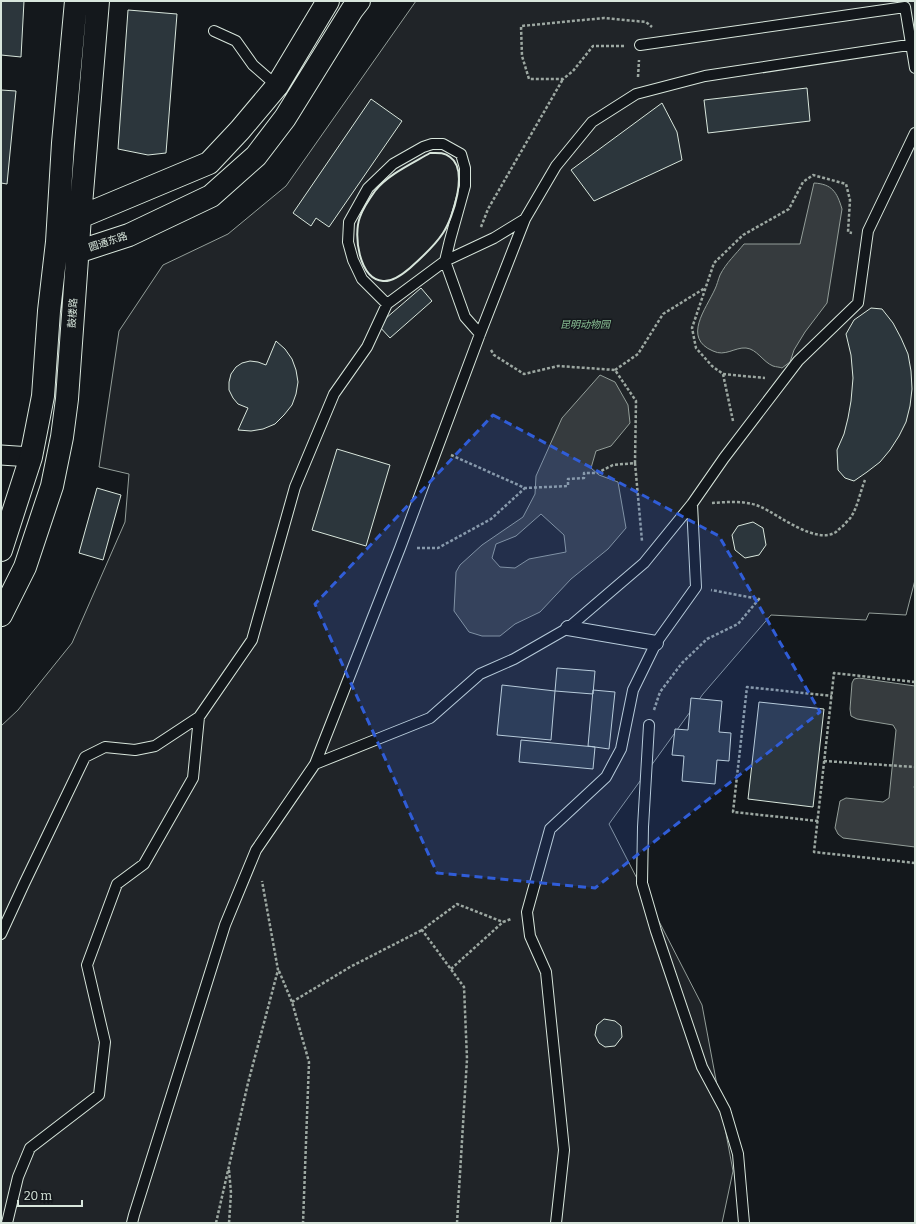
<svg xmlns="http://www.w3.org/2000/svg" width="916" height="1224" viewBox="0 0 916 1224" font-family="Bitter,'Noto Sans SC',serif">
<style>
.green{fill:#202428;stroke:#939e99}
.water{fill:#363b3e;stroke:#939e99;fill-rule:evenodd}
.building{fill:#2c363c;stroke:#d8e6dc}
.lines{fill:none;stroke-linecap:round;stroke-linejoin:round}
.service-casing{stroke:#d8e6dc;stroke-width:12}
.pedestrian-casing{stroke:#d8e6dc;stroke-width:16}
.minor-casing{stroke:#d8e6dc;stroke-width:21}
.secondary-casing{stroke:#d8e6dc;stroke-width:24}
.path{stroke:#9da8a2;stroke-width:2.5;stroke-dasharray:3 2;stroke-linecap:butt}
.service{stroke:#14181c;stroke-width:10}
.pedestrian{stroke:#14181c;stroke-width:14}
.minor{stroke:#14181c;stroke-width:19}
.secondary{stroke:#14181c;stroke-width:22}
.wall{stroke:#d8e6dc;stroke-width:2}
.marked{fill:#305dd8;fill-opacity:0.2;stroke:#305dd8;stroke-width:3;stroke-dasharray:8 5;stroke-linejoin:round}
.labels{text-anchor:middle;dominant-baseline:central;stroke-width:3;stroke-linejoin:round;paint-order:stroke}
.street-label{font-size:10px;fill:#d8e6dc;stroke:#14181c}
.park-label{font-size:10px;font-style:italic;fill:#8ac095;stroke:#14181c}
</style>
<rect width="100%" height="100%" fill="#14181c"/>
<path class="green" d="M416,1H915V580L906,615L869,613L866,620L771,615L703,694L609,824L702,1005L733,1171L722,1223H1V726L18,710L72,643L125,522L129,474L99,467L119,331L163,265L228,234L286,186Z"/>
<path class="water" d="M814,183C832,184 837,192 842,209L827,303L805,332L794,350L790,362L782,368C780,367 776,367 773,366C763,362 757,349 746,348C735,347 725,357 713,351C682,338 706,309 715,289C717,285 718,280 720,275C726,263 736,254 744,244H800Z
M600,375L615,382L628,405L630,423L611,446L596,451L591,468L599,475L618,482L626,528L608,549L571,579L540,612L515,624L500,636H482L469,632L454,611L456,572L460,565L482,545L523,517L535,494L536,476L562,418ZM541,514L564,535L566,552L529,559L515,568L500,567L492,558L496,544L516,536Z
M859,678L915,686V847L843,838L838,834L835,828L840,801L846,798L883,802L889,798L896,730L893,725L857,719L851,716L850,709L852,683L854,679Z"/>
<path class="building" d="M1,1H24L21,57L1,55Z
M128,10L177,14L166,153L148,155L118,149Z
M807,88L810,121L708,133L704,100Z
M1,90L16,91L7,184L1,183Z
M371,99L402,121L329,227L316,218L311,226L293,213Z
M662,103L677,132L682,160L594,201L571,170Z
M421,288L432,301L390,338L378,325Z
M871,308L882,309L893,323L901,338L908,354L911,371L912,389L910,406L906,422L899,436L890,450L880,462L867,472L854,481L845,478L838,470L837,450L844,434L848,418L851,401L853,378L851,355L846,334L854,320Z
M276,341L285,349L292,359L296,370L298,382L296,394L292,405L284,415L275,424L263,429L251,431L238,430L248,408L238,404L233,398L229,390V382L231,374L236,367L242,363L250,361L258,362L266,365Z
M337,449L390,465L366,546L312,530Z
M97,488L121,495L103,560L79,553Z
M753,522L763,528L766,545L759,555L745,558L735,550L732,535L738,526Z
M557,668L595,671L593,694L555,691Z
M502,685L555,691L551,740L497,735Z
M593,690L615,692L609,749L588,746Z
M691,698L722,701L719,732L731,733L729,761L717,760L715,784L682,781L684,756L672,755L675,729L688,730Z
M759,702L824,709L813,807L748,799Z
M521,740L595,747L593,769L519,762Z
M604,1019L615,1021L621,1026L622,1037L615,1046L605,1047L599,1043L595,1035L597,1025Z"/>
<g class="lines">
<defs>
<path id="service" d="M214,31L236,41L253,65L277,86
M640,45L905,7L915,68
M480,334L465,317L445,261L494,238L525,219
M649,725L643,827L642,883L656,931L702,1067L725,1110L738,1154L744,1223
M315,764L430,718L480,674L514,659L568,628L644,563L692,504L724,458L798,361L858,303L868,231L915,133
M1,934L24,884L85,757L105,747L135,750L155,746L199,717L252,640L295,487L334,394L367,347L387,304L445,261L450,240L465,186V168L461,154L443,144H432L423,147L393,164L368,188L349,222L348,242L353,260L362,279L387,304
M7,1223L18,1177L30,1148L99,1095L105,1042L87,965L117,884L144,864L193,778L199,717
M132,1223L134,1215L225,925L256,850L315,764L400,548L480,334L525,219L556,166L592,122L636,94L705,76L915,44
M556,1223L564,1150L546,972L530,936L527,912L550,829L606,777L621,749L633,690L656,643L696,587L692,504"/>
<path id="pedestrian" d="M568,628L656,643"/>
<path id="minor" d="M1,455L31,457"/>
<path id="secondary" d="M71,226L80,217L209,163L240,130L277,86L328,1
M65,246L77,252L129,235L211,196L256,156L285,118L352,10L359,1
M1,550L31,457L43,396L49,311L57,242L63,143L76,1
M1,615L25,567L52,486L62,437L67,399L80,217L98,1"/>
</defs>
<use href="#service" class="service-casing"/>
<use href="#pedestrian" class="pedestrian-casing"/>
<use href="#minor" class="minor-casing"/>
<use href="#secondary" class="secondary-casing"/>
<path class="path" d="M624,46H593L573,71L563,79H529L522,56L521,26L604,18L646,22L652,27
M638,77L639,60
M481,227L488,209L563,79
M491,350L494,355L524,374L558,366L615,370L636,401L635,463
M615,370L638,354L663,314L705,288
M723,374L765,378
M733,421L723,374L712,366L696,348L692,328L714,263L743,235L789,209L803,182L813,175L846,184L850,200L848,232L852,233
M451,455L525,488L568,486V479L584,478V473H597L613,465L635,463L642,541
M712,503C727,502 746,500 761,507C779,515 816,545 836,532C838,530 840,528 843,526C845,523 849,520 851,517C858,506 860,492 865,480
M417,548H438L491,519L525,488
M915,682L834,673L814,852L915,863
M654,710L660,692L682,663L707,639L738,624L759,599L711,590
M824,761L915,767
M915,786V788
M818,821L733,812L747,687L832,696
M451,969L503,922L511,919
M279,971L292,1002L309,1062L303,1223
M292,1002L350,967L422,930
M229,1170L231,1193L229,1223
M216,1223L248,1083L278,970L262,881
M457,1223L467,1059L464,987L422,930L457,904L503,922"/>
<use href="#service" class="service"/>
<use href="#pedestrian" class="pedestrian"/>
<use href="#minor" class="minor"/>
<use href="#secondary" class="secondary"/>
<path class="wall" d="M430,153C437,153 444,152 450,157C469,170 453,218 443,233C436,244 419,260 410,268C403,274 392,282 383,281C359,279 353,235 360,217C363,208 370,198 375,191C387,175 413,163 430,153Z"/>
</g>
<path class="marked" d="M493,415L719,536L820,712L595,888L437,873L315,604Z"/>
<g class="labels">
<g class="street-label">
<text transform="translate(108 242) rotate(-18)">圆通东路</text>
<text transform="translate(73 313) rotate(-86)">鼓楼路</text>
</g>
<g class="park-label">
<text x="585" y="325">昆明动物园</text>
</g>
</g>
<rect width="916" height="1224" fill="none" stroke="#d8e6dc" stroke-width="4"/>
<path d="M18 1200v6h64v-6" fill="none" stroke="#d8e6dc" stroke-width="2"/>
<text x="24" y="1200" font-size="12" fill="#d8e6dc" stroke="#14181c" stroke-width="3" paint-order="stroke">20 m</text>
</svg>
